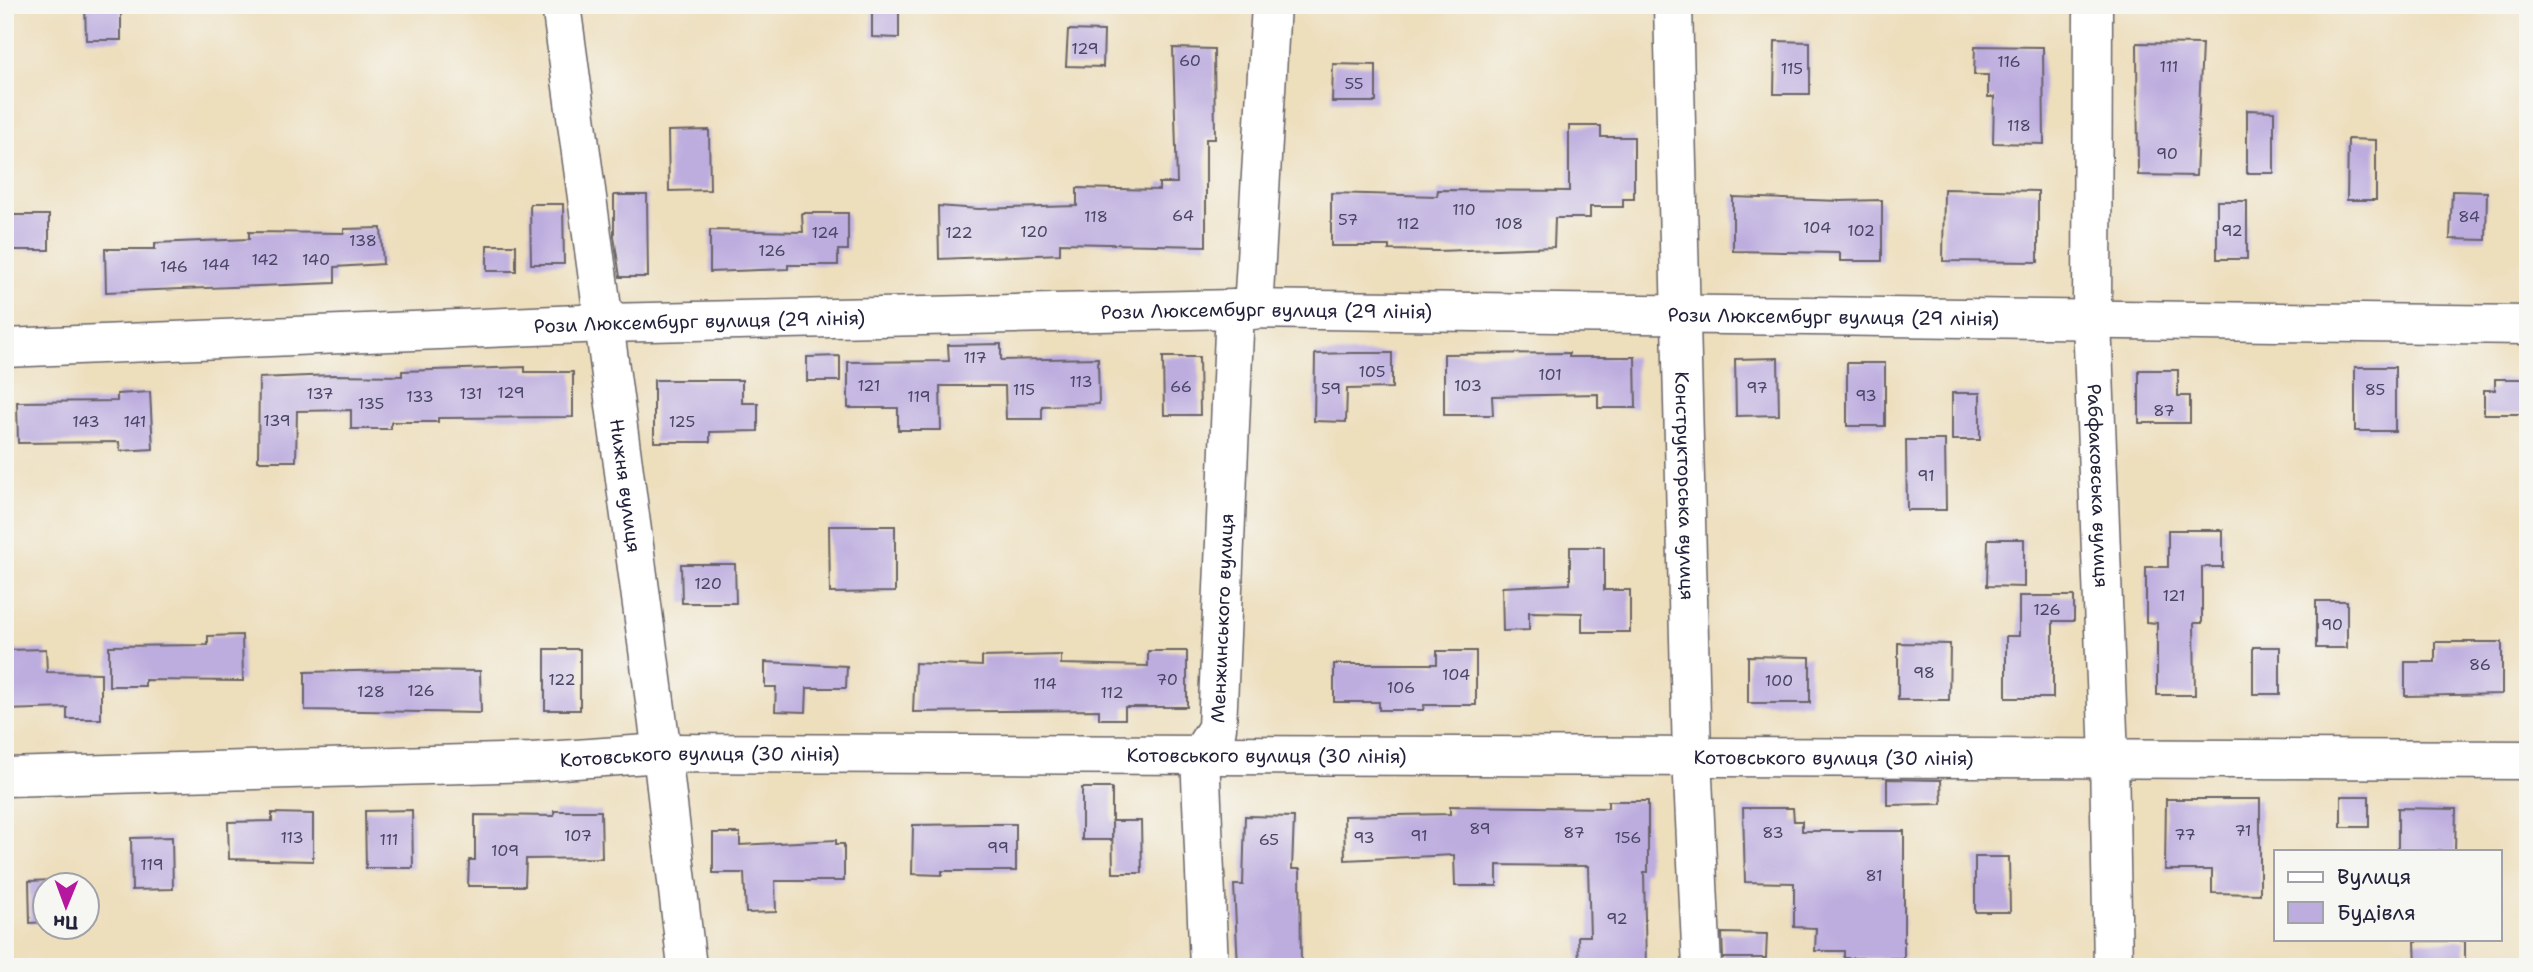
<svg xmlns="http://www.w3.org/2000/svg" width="2533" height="972" viewBox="0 0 2533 972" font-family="'Shantell Sans',sans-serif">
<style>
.building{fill:#bdaddf}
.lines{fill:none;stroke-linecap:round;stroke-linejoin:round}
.minor-casing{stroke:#696468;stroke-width:41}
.minor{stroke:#fff;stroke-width:38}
.labels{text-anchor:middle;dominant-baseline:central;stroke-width:5;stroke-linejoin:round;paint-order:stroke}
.number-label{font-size:16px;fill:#494564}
.street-label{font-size:19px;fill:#22223b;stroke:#f6f6f2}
</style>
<rect width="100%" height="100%" fill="#f6f6f2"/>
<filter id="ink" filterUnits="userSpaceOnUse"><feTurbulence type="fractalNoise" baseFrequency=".0143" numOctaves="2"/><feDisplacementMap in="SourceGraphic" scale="14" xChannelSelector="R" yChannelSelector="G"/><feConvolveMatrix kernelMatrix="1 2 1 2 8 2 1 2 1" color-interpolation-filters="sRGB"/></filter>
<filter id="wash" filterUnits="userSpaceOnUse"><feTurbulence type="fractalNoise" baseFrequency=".00686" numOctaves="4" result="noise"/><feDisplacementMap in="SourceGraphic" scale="28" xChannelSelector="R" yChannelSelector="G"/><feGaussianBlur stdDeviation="1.57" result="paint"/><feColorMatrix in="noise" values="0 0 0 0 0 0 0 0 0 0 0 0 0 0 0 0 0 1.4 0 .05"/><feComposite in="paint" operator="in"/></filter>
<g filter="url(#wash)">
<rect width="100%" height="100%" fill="#eddebc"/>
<g id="blocks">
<path class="building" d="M85,5H121V40H86Z
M872,5H899V38L872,37Z
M1068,30L1104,31L1103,67L1066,66Z
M1775,41L1810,42V94H1774Z
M2137,43L2202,44L2196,176L2138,175Z
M1975,46L2043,47L2044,144L1993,143L1994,97H1988V75H1974Z
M1173,48L1214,49L1215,139H1206V246L1060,243V254L939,259L938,206L979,209L1077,206V188L1159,190V183H1177Z
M1333,64L1376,65V102H1332Z
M2247,110L2274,111V173H2247Z
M1569,126H1601V137H1634V199H1623V207H1590V218H1555L1554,247L1437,251L1389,250V246H1331V193L1437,196L1438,190L1569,191Z
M709,130L710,190L669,191L668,131Z
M2348,139L2376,140V200H2347Z
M1944,189L2038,191V262L1943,261Z
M2452,191L2487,192L2486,240L2450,239Z
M614,195H647L648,277H620L614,236Z
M1733,197L1840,201L1882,200V261H1840V253L1733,251Z
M2217,201H2247V259H2217Z
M530,204H563L564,264H531Z
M802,213H848V250H838V265H788V269L710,272V230L803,232Z
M12,215H49V250H12Z
M381,228L383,264L335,267V283L106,292L105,249H155V243L249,239V232L344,233V229Z
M487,245H516V271H487Z
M1001,344V360L1098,358L1099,404L1042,406V419H1006L1005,386H940L941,430H898V408H848V362L949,361L948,345Z
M1352,353H1392V388L1347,389L1346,422L1314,421L1315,354Z
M1569,353V357H1635L1636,408H1598V394L1492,396L1493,415H1444V354Z
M840,356V381H807V357Z
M1163,357H1199L1200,415H1164Z
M1778,358L1779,415L1736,416L1735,359Z
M1847,363H1885V426H1847Z
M525,367V372H573V417L438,418V422H391V429H351V410L297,411L296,461H258L259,378L333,375L402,376V371Z
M2355,367H2395V431H2355Z
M2139,370H2178V396H2190V423H2139Z
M2495,379H2528V414H2484V390H2495Z
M654,380H742V403H758V431L710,432V442H654Z
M150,392L153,449L120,451L119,442L18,443L17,402L117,401V394Z
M1952,393H1980V440H1952Z
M1906,440H1945L1946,510H1907Z
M829,526H895V592L830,593Z
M2168,530H2223V567H2202V623H2194L2195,695H2157V623L2146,622V567H2168Z
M1988,539H2024V587L1987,586Z
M1570,547H1604V590H1630V632H1582V613L1529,612V630L1503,631L1502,587L1570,584Z
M681,564H735L736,603H682Z
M2019,596H2074V621H2053V698H2006V636H2019Z
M2316,601H2347V648H2316Z
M242,635L243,681L145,680V686H109V646L208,645V636Z
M2435,642H2502V694L2405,696V662H2435Z
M1898,643L1950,644L1949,700H1898Z
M2253,647H2280V694H2253Z
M46,649L47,672L101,673V719H67V708L5,710V650Z
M545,649H580V710H545Z
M1148,651H1187V707H1125V719H1099V710L913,712L915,663L982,666V657L1061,655V664L1148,666Z
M1437,651H1476V705H1424L1423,710H1379V702H1334V664H1437Z
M1748,656L1810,657V703H1748Z
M765,662L847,666L846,688H807L806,712L775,711L776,687H765Z
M404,670L480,671L481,713L305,710V672Z
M1887,779L1941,780L1942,804L1887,805Z
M1082,788H1112V840H1082Z
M2341,796H2369V827H2341Z
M2166,799H2260V894L2212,893V870H2165Z
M1608,801H1648V872H1644L1646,967H1579L1578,936H1590L1588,866L1497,865V886H1455L1454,855L1345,860L1344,816L1450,814V806L1608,808Z
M1743,808H1793L1794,821H1802V831H1904V958H1844V951H1815L1816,928L1794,927V883L1745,882Z
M2398,808L2456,809L2455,851H2398Z
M412,810L413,868H366L365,811Z
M554,811H601L602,858L526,859L525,886H468L469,860H475V815L554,816Z
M272,813L313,814V861L229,859L228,822L272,821Z
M1245,816L1294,817L1292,869H1300L1301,966L1238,967L1234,885H1243Z
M1112,821H1141L1142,873H1113Z
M980,824H1016V871H942V875L912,874L913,825Z
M713,833H740V845L836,840V844H844V881H775L776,912L746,913L744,873H713Z
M172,837L173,889L132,890L131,838Z
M1975,857H2009L2010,912H1975Z
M53,880V885H46V922L30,923L29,881Z
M1722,933L1767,934L1766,958H1723Z
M2415,941H2465V967H2416Z"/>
</g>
</g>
<g filter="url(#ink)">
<use href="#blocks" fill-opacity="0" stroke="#696468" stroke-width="2"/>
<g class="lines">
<defs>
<g id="minor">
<path id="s1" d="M561,5L662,753L687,967"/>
<path id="s2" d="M1673,5L1692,757L1702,967"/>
<path id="s3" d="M2093,5L2092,320L2109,758L2113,967"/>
<path d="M1253,310L1271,5"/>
<path id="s4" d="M5,348L605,323L1235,309L2528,325"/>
<path id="s5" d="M5,777L532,762L662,753L2528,760"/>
<path id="s6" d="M1209,967L1200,755L1217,728L1235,309"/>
</g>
</defs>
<use href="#minor" class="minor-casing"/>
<use href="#minor" class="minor"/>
</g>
</g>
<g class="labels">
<g class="number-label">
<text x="1085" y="48">129</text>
<text x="1190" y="60">60</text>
<text x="2009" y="61">116</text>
<text x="2169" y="66">111</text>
<text x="1792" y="68">115</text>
<text x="1354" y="83">55</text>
<text x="2019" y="125">118</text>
<text x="2167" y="153">90</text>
<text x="1464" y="209">110</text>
<text x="1183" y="215">64</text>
<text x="1096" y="216">118</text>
<text x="2469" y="216">84</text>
<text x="1348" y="219">57</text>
<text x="1408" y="223">112</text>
<text x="1509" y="223">108</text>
<text x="1817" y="227">104</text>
<text x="1861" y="230">102</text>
<text x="2232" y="230">92</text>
<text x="1034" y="231">120</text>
<text x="825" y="232">124</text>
<text x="959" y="232">122</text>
<text x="363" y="240">138</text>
<text x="772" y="250">126</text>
<text x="265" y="259">142</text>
<text x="316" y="259">140</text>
<text x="216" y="264">144</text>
<text x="174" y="266">146</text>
<text x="975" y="357">117</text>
<text x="1372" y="371">105</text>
<text x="1550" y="374">101</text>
<text x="1081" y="381">113</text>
<text x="869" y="385">121</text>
<text x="1468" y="385">103</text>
<text x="1181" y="386">66</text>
<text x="1757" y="387">97</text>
<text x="1331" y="388">59</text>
<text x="1024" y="389">115</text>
<text x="2375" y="389">85</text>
<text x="511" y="392">129</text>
<text x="320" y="393">137</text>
<text x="471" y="393">131</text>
<text x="1866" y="395">93</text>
<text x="420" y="396">133</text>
<text x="919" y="396">119</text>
<text x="371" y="403">135</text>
<text x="2164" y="410">87</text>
<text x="277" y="420">139</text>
<text x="86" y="421">143</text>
<text x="135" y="421">141</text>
<text x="682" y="421">125</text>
<text x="1926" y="475">91</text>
<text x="708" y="583">120</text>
<text x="2174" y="595">121</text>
<text x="2047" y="609">126</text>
<text x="2332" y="624">90</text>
<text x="2480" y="664">86</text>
<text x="1924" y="672">98</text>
<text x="1456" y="674">104</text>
<text x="562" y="679">122</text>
<text x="1167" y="679">70</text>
<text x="1779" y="680">100</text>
<text x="1045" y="683">114</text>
<text x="1401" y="687">106</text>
<text x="421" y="690">126</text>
<text x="371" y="691">128</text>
<text x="1112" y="692">112</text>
<text x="1480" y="828">89</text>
<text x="2243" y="830">71</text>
<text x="1574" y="832">87</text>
<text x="1773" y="832">83</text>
<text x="2185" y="834">77</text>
<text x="578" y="835">107</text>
<text x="1419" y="835">91</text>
<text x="292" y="837">113</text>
<text x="1364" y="837">93</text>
<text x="1628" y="837">156</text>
<text x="389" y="839">111</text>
<text x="1269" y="839">65</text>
<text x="998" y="847">99</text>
<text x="505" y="850">109</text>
<text x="152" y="864">119</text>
<text x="1874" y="875">81</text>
<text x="1617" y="918">92</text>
</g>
<g class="street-label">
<text stroke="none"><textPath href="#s4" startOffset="1262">Рози Люксембург вулиця (29 лiнiя)</textPath></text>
<text stroke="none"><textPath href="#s4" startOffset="1829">Рози Люксембург вулиця (29 лiнiя)</textPath></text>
<text stroke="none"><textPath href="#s4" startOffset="695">Рози Люксембург вулиця (29 лiнiя)</textPath></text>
<text stroke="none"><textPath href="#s1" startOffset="485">Нижня вулиця</textPath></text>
<text stroke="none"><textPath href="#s2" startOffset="481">Конструкторська вулиця</textPath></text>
<text stroke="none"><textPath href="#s3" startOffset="481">Рабфаковська вулиця</textPath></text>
<text stroke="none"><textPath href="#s6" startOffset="354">Менжинського вулиця</textPath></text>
<text stroke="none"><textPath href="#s5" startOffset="1262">Котовського вулиця (30 лiнiя)</textPath></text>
<text stroke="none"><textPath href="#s5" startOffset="695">Котовського вулиця (30 лiнiя)</textPath></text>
<text stroke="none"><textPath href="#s5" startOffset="1829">Котовського вулиця (30 лiнiя)</textPath></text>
</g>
</g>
<rect width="2533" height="972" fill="none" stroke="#f6f6f2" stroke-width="28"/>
<rect x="2274" y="850" width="228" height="91" fill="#f6f6f2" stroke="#a1a1a9" stroke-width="2"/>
<rect x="2288" y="872" width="35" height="10" fill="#ffffff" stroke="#a1a1a9" stroke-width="2"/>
<text x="2337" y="884" font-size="21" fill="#22223b">Вулиця</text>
<rect x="2288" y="902" width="35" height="21" fill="#bdaddf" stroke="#a1a1a9" stroke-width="2"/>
<text x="2337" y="920" font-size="21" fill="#22223b">Будівля</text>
<g transform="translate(66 906) rotate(181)"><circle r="33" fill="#f6f6f2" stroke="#a1a1a9" stroke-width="2"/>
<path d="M0-5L12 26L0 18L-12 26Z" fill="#b5179e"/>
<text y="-10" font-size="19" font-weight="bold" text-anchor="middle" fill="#22223b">Пн</text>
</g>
</svg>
